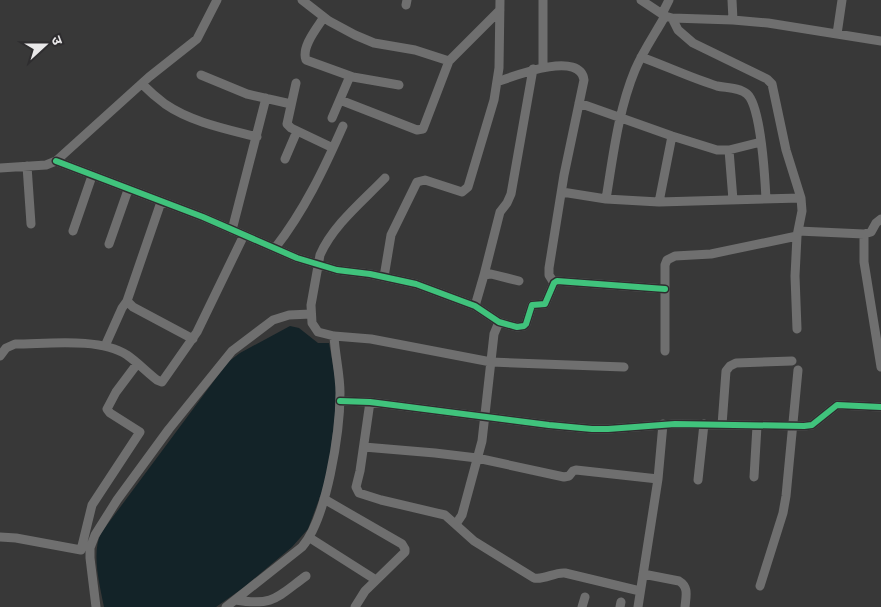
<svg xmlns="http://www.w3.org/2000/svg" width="881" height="607" viewBox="0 0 881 607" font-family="'Source Serif 4','Noto Sans Devanagari',serif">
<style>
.water{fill:#132328}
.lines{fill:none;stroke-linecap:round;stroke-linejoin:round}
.street{stroke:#6f6f6f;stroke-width:9}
.cycleway-casing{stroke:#2e2d2f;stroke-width:9}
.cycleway{stroke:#40c37c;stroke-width:6}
</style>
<rect width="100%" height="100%" fill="#383838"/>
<path class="water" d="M290,326L299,328L318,343H329L336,382V408L327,478L308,529L292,547L243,588L216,607H104C100,585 91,554 101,533L228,362L240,353Z"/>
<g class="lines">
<path class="street" d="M302,0L329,21L355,35L374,43L415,50L449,61
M641,0L665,16L672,18L733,20L768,23L881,41
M732,0L733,20
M406,5L407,0
M662,14L669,0
M324,17C317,28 301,47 306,60L353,77L399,85
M672,18L678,30L693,43L767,79L772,84L786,150L801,198L802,211L797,236L795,276L797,329
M837,34L842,0
M641,57C666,66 691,78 717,86C726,88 739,87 747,94C761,106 765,179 766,199
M543,67V0
M201,75L247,94L291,104
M497,82C514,76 580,50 584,80L564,175L549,268V275L554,283
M296,83L287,124L291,128L333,148
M142,84C149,91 157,98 165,104C191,122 226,129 257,137
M340,100L417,130L423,129L449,61L500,10
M579,103L672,136L717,150H729L761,142
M332,118L350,76
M729,150L733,200
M285,159L297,131
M56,161L203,217L297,258L337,270L370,274L416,284L475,306L499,322L517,327L524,326L526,324L532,305L545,304L554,283L557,281L665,289
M27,166L31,224
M0,168L46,165L56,161L149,77L197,39L217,0
M385,178C363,201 333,225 320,255L311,305L312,323L318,332L334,336L371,339L491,362L624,367
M562,192L606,199L659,202L801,198
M606,199C613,157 618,111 635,70C643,51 655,34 665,16
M161,202L127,301L133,307L193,339
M659,202L672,136
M232,230L266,98
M73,231L92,176
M798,231L864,234L871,232L876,223L881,219
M864,234V262L881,367
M109,244L128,190
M275,248C304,211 324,169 343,126
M484,275L500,212L507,203L511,194L533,69
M384,277L391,235L417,182L425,180L462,192L468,187L494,100L499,68L500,0
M475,306L484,275L491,274L519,281
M105,346L122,308L127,301
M665,351V265L667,260L675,256L711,254L797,236
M0,356L6,348L15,344C47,344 99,337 127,355C137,362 147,372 157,380L162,382L197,332L244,235
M340,401L370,402L549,425L592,429H608L675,424L804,426L812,425L837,405L881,407
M370,402L360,471L356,487L359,493L381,500L445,515L474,541L534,578C545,580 554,572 565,573L640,591
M722,425L726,371L730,366L736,363L792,361
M364,447L435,453L477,458L564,477L569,476L573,471L576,470L658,479
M754,477L757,426
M698,480L704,424
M324,499L402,544L405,549V552L365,591L355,607
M456,524L462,515L482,441L494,334L499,322
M0,537L16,538L81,550L92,505L140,432L110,413L107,409L116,392L137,364
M310,538L376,580
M643,574L679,581C689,587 686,596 685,607
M760,586L783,513L786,496L798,370
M235,600C274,606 276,598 306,576
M96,607L90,558V548L95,535L117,500L169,429L232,351L273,320L289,315L311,314
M226,607L302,547C327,518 340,432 340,393C340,374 335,355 334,336
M582,607L585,597
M620,607L621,602
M638,607L658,479L663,424"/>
<defs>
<path id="cycleway" d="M56,161L203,217L297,258L337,270L370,274L416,284L475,306L499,322L517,327L524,326L526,324L532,305L545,304L554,283L557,281L665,289
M340,401L370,402L549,425L592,429H608L675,424L804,426L812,425L837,405L881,407"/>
</defs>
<use href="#cycleway" class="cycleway-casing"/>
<use href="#cycleway" class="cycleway"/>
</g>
<g transform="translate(45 45) rotate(69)" stroke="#2e2d2f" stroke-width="4" paint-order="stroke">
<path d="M0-4L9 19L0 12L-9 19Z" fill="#e9e8e9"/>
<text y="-8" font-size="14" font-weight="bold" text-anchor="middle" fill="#e9e8e9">उ</text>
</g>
</svg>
